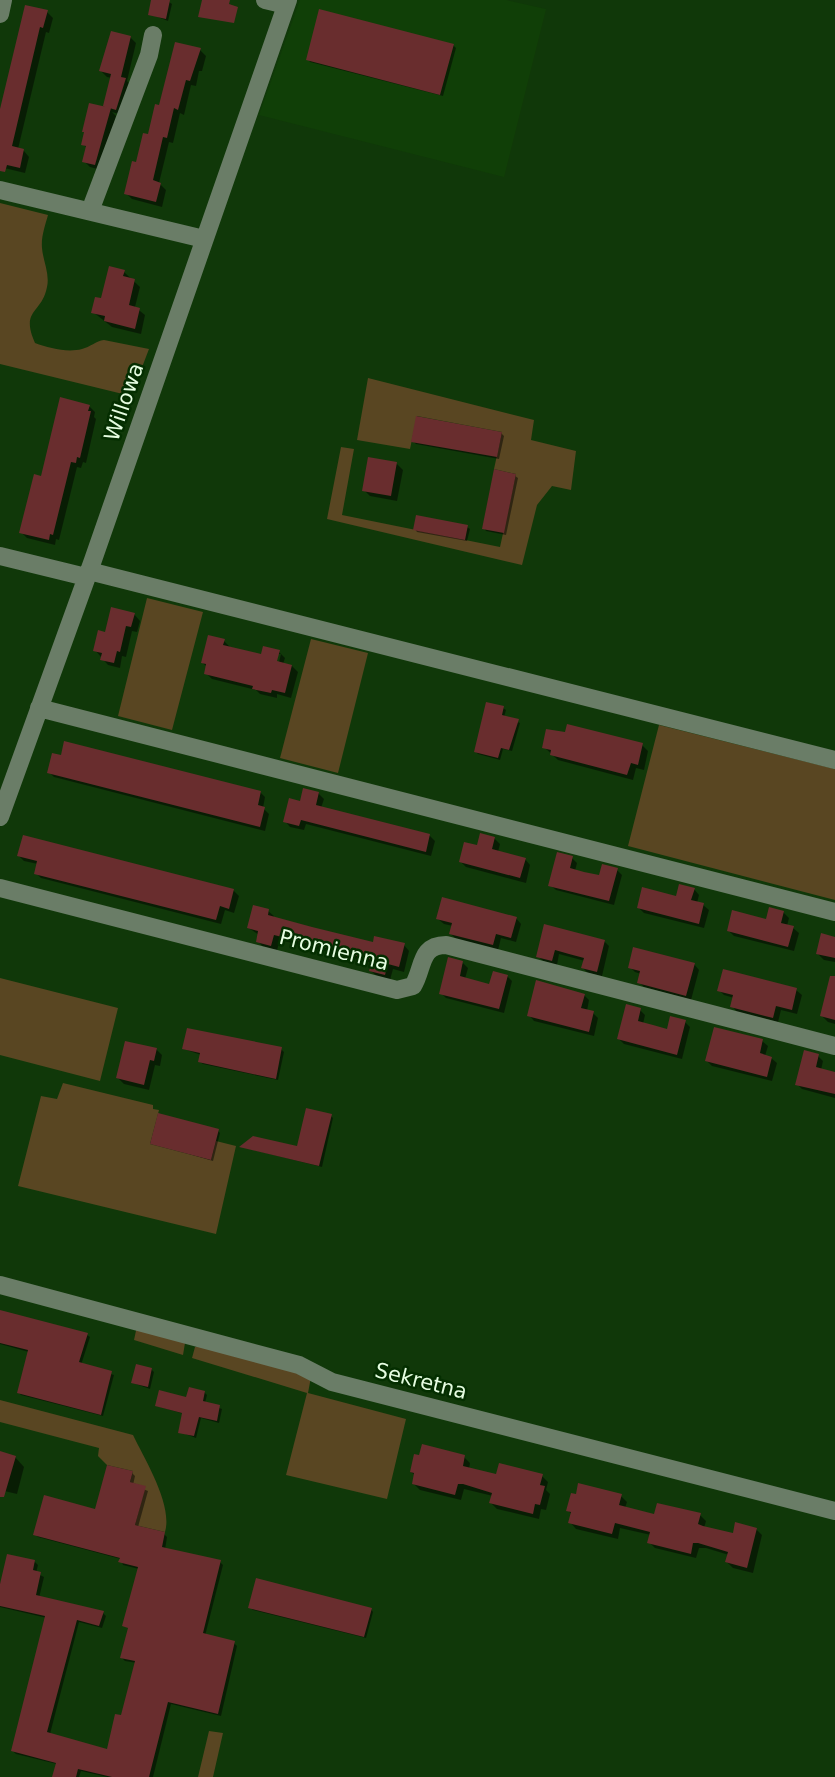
<svg xmlns="http://www.w3.org/2000/svg" width="835" height="1777" viewBox="0 0 835 1777" font-family="'DejaVu Sans',sans-serif">
<style>
.built{fill:#103f07}
.green{fill:#594622}
.shadow{fill:#0007}
.building{fill:#692d2e}
.lines{fill:none;stroke-linecap:round;stroke-linejoin:round}
.minor{stroke:#6a7d67;stroke-width:18}
.labels{text-anchor:middle;dominant-baseline:central;stroke-width:5;stroke-linejoin:round;paint-order:stroke}
.street-label{font-size:21px;fill:#e6fde1;stroke:#042e00}
</style>
<rect width="100%" height="100%" fill="#103809"/>
<path class="built" d="M300,0H506L546,9L504,177L259,115Z"/>
<path class="green" d="M0,203L48,215C45,226 41,237 42,248C43,261 50,274 47,287C42,314 20,309 35,343C49,348 67,353 82,349C90,347 96,341 104,340L149,349L131,396L0,364Z
M368,378L534,420L531,440L576,451L571,490L552,486L537,505L522,565L327,519L341,447L354,449L342,515L500,547L516,474L494,469L502,432L417,416L410,449L357,440Z
M147,598L203,612L172,730L118,716Z
M311,639L368,653L338,773L280,758Z
M659,725L835,769V900L628,846Z
M0,978L118,1008L100,1081L0,1055Z
M63,1083L153,1105V1109L159,1110L150,1144L211,1160L216,1141L236,1146L216,1234L18,1186L41,1096L57,1099Z
M137,1326L185,1343L183,1355L134,1340Z
M201,1345L311,1377L308,1393L406,1419L387,1499L286,1475L307,1393L192,1358L195,1347Z
M0,1400L133,1435C145,1460 173,1505 165,1532L135,1525L145,1487L130,1482L133,1471L107,1465L98,1456L99,1448L0,1422Z
M209,1731L223,1733L213,1777H198Z"/>
<path class="shadow" d="M153,0L169,2L172,4L168,21L150,14Z
M27,7L47,12L53,18L49,33L46,32L18,149L24,151L29,157L25,173L0,167V117Z
M130,37L136,43L127,81L131,86L122,115L112,112L116,116L101,170L90,167L84,161L87,148L83,144L109,110L112,78L107,77L101,71Z
M453,45L456,48L443,96L310,62L308,59Z
M200,50L206,56L202,71H199L196,86L191,85L184,115L180,113L173,143L169,142L159,183L166,190L162,207L132,199L126,193L149,136Z
M124,272L140,287L135,307L145,315L141,334L112,327L93,312Z
M89,406L95,412L94,417L96,419L86,463L83,462L81,468L77,467L59,540L56,539L55,545L27,538L21,532L42,478Z
M501,433L504,436L499,459L416,444L413,441Z
M397,464L403,470L397,501L370,496L364,490Z
M515,476L518,478L506,535L486,531L484,528Z
M467,527L470,529L467,541L417,532L415,529Z
M134,614L140,621L137,632L132,631L126,657L122,656L120,668L108,665L95,650L107,635Z
M224,641L230,647L262,657L279,652L281,654H277V670L281,654L285,658L283,664L292,666L298,672L291,698L277,694V698L260,694L256,690L212,679L206,673L207,667L202,662Z
M503,708L506,710L504,717L520,723L512,751L503,749L500,760L478,754L476,752Z
M642,745L648,751L644,770L636,768L633,780L558,760L544,747Z
M49,772L260,792L265,797L263,808L269,814L265,831L54,777Z
M318,793L324,799L321,808L430,836L435,841L431,856L306,824L304,830L290,827L285,821L301,803Z
M494,838L500,844L498,852L525,859L530,865L526,883L466,867L461,862L478,847Z
M19,856L233,890L239,896L234,913L225,910L221,924L41,878L36,873L38,864L24,861Z
M572,858L577,863L575,871L600,877L617,870L622,875L614,905L556,890L550,885Z
M694,889L699,895L697,903L703,905L709,910L704,928L644,913L639,908L677,898Z
M268,911L274,916L273,918L374,944L404,945L409,951L404,972L393,969L390,980L377,976L371,971L373,963L280,940L277,950L263,947L258,941L259,935L249,928Z
M783,912L789,918L787,926L793,928L799,933L794,951L734,936L729,931L767,921Z
M516,918L521,924L516,942L501,938L498,950L456,939L451,934L453,926L444,924L438,919Z
M546,926L604,941L609,946L602,976L588,973L583,968L585,961L559,954L557,965L543,961L538,956Z
M835,939V962L824,960L818,954Z
M463,963L468,968L465,979L490,986L507,976L512,981L504,1013L446,998L441,993Z
M694,964L699,970L691,1000L644,987L639,982L641,974L635,972L630,967Z
M719,990H796L802,995L797,1014L781,1010L778,1022L737,1012L732,1006L734,998L724,995Z
M584,995L589,1000L587,1011L593,1013L598,1018L594,1036L534,1021L529,1015Z
M835,1000V1024L828,1022L822,1016Z
M640,1010L645,1015L643,1024L668,1031L685,1022L690,1027L682,1059L624,1044L619,1039Z
M762,1041L768,1046L765,1056L771,1058L777,1063L772,1081L712,1066L707,1061Z
M156,1049L162,1055L160,1066L155,1065L149,1090L124,1084L118,1078Z
M184,1049H281L284,1052L278,1080L203,1064L200,1062L201,1055Z
M818,1056L823,1061L821,1070L835,1074V1098L802,1089L797,1084Z
M331,1116L333,1118L322,1167L242,1147L298,1148Z
M218,1131L220,1133L213,1161L152,1143Z
M0,1310L4,1313L87,1335L90,1337L81,1365L114,1375L103,1416L21,1395L19,1393L29,1352L0,1344Z
M151,1369L154,1372L150,1389L133,1383Z
M204,1392L207,1395L205,1403L222,1409L219,1423L201,1418L196,1438L180,1432L184,1414L157,1406Z
M0,1453L15,1457L24,1467L17,1494L0,1490Z
M464,1457L470,1463L469,1469L498,1476H542L548,1482L546,1490L550,1494L546,1510L541,1509L539,1519L497,1509L491,1503L493,1496L464,1489L461,1500L420,1490L414,1484L416,1476L411,1472Z
M132,1473L135,1476L133,1485L148,1491L138,1527L164,1534L167,1537L165,1550L220,1562L223,1565L205,1636L234,1643L237,1646L221,1716L171,1704L153,1777H107L81,1771L79,1777H55L57,1764L16,1754L13,1751L47,1618L0,1607V1583L35,1562L38,1565L36,1573L44,1577L39,1598L103,1613L106,1616L102,1628L79,1622L50,1734L108,1751L122,1717L137,1663L125,1661L122,1658L129,1629L124,1625L139,1569L123,1565L121,1559L38,1537L35,1534L97,1511Z
M621,1496L627,1502L625,1508L656,1516L700,1515L706,1521L704,1528L734,1535L756,1529L762,1535L753,1573L733,1568L727,1562L729,1555L706,1548H699L696,1558L655,1548L649,1542L651,1535L620,1528L618,1539L576,1529L570,1522L572,1515L568,1510Z
M250,1607L371,1609L373,1612L366,1638L253,1610Z"/>
<path class="building" d="M151,0H170L166,19L148,15Z
M202,0H230L229,4L238,7L234,23L198,17Z
M25,5L48,10L43,28L40,27L12,146L24,149L20,168L7,165L5,172L0,171V109Z
M319,9L454,44L440,95L306,60Z
M111,31L131,36L121,77L126,78L116,110L103,106L111,74L99,71Z
M175,42L201,48L190,81L186,80L178,110L174,108L167,138L163,137L153,180L161,183L156,202L124,194L132,161L136,162L143,133L148,134L155,104L159,105Z
M89,103L111,108L95,165L82,162L86,146L81,145L84,132H82Z
M109,266L125,270L123,276L135,279L129,305L140,308L135,329L104,321L105,316L91,313L95,297L101,298Z
M60,397L90,405L88,411H91L80,458L77,457L76,463L71,462L53,535L50,534L49,540L19,533L34,474L41,476Z
M416,416L502,432L497,457L411,442Z
M368,457L397,462L391,496L362,491Z
M494,469L516,474L504,533L482,529Z
M416,515L468,525L465,540L413,530Z
M111,607L135,613L131,627L126,626L120,652L117,651L114,663L100,660L102,653L93,651L98,630L105,632Z
M208,635L225,639L223,645L261,654L263,646L280,650L277,661L292,665L285,693L272,690L271,693L252,689L253,686L204,674L206,664L201,663Z
M486,702L504,706L502,715L519,719L509,750L501,748L498,758L474,752Z
M567,724L643,743L638,765L631,763L627,775L550,755L551,750L542,748L546,729L565,732Z
M64,741L261,791L258,805L265,807L260,827L47,773L52,753L61,755Z
M303,788L319,792L316,805L430,834L426,852L301,820L299,826L283,822L289,798L300,801Z
M480,833L495,837L492,849L526,858L520,878L459,862L464,842L477,845Z
M23,835L234,889L229,909L220,906L216,920L34,874L37,861L17,856Z
M557,852L573,856L570,868L584,872L599,875L602,864L618,868L609,901L548,886Z
M679,884L695,888L691,900L704,903L699,924L637,908L642,887L676,896Z
M442,897L517,917L511,938L496,934L493,945L449,934L452,923L436,919Z
M253,905L269,909L268,915L312,927L373,942L374,936L405,943L399,967L388,964L385,975L369,971L372,960L338,951L274,935L271,946L256,942L258,931L247,928Z
M769,907L784,911L781,923L794,926L788,947L727,931L732,910L766,919Z
M544,924L605,940L597,972L581,968L584,958L569,954L555,950L552,961L536,957Z
M821,933L835,937V958L816,954Z
M633,947L695,963L686,996L637,983L640,971L628,968Z
M448,957L463,961L460,976L489,984L493,971L508,975L499,1009L439,994Z
M723,969L797,988L792,1010L776,1006L773,1018L730,1007L733,995L717,991Z
M830,976H835V1020L820,1016Z
M536,980L585,994L581,1008L594,1011L589,1032L527,1016Z
M626,1004L641,1008L638,1021L653,1025L667,1029L670,1016L686,1020L677,1055L617,1039Z
M714,1027L763,1039L760,1053L772,1057L767,1077L705,1061Z
M187,1028L282,1047L276,1079L198,1062L200,1053L182,1049Z
M125,1041L157,1048L154,1061L150,1060L144,1085L116,1078Z
M804,1050L819,1054L816,1067L835,1072V1094L795,1085Z
M306,1108L332,1114L319,1166L239,1147L253,1136L297,1146Z
M158,1113L219,1129L211,1160L150,1144Z
M0,1310L88,1333L79,1362L112,1371L101,1415L17,1393L28,1350L0,1343Z
M136,1364L152,1368L148,1387L131,1383Z
M189,1387L205,1391L203,1401L220,1405L217,1421L199,1417L194,1436L178,1433L182,1413L155,1406L159,1390L186,1397Z
M422,1444L465,1455L463,1466L496,1474L499,1463L543,1474L540,1485L545,1486L540,1505L535,1504L533,1514L489,1503L492,1493L463,1484H458L455,1495L412,1484L414,1473L410,1472L414,1454L419,1455Z
M0,1451L16,1456L4,1497H0Z
M107,1465L133,1471L130,1482L146,1486L135,1525L165,1532L162,1547L221,1560L203,1633L235,1641L218,1714L168,1702L149,1777H112L78,1769L76,1777H52L56,1763L11,1751L45,1616L0,1606V1584L7,1554L35,1560L33,1570L41,1572L36,1595L104,1611L99,1626L77,1620L47,1732L107,1749L115,1714L121,1715L135,1661L120,1658L128,1628L122,1626L138,1567L118,1562L120,1558L33,1535L44,1495L95,1509Z
M578,1483L622,1494L619,1505L654,1514L657,1503L701,1513L698,1524L703,1526L733,1533L735,1522L757,1528L747,1568L725,1562L728,1552L698,1543H693L691,1554L647,1543L650,1532L615,1523L612,1534L568,1523L571,1512L566,1511L571,1493L576,1494Z
M256,1578L372,1608L364,1637L248,1608Z"/>
<g class="lines">
<path class="minor" d="M265,0L286,5
M0,14L3,0
M0,190L204,239
M90,211L149,55L153,35
M0,556L86,577
M89,571L835,760
M39,708L835,912
M0,817L93,560L288,0
M0,888L397,990L413,986C424,968 419,945 446,945L835,1046
M0,1285L299,1365L332,1382L835,1511"/>
</g>
<g class="labels">
<g class="street-label">
<text transform="translate(124 402) rotate(-71)">Willowa</text>
<text transform="translate(334 950) rotate(14)">Promienna</text>
<text transform="translate(421 1381) rotate(14)">Sekretna</text>
</g>
</g>
</svg>
